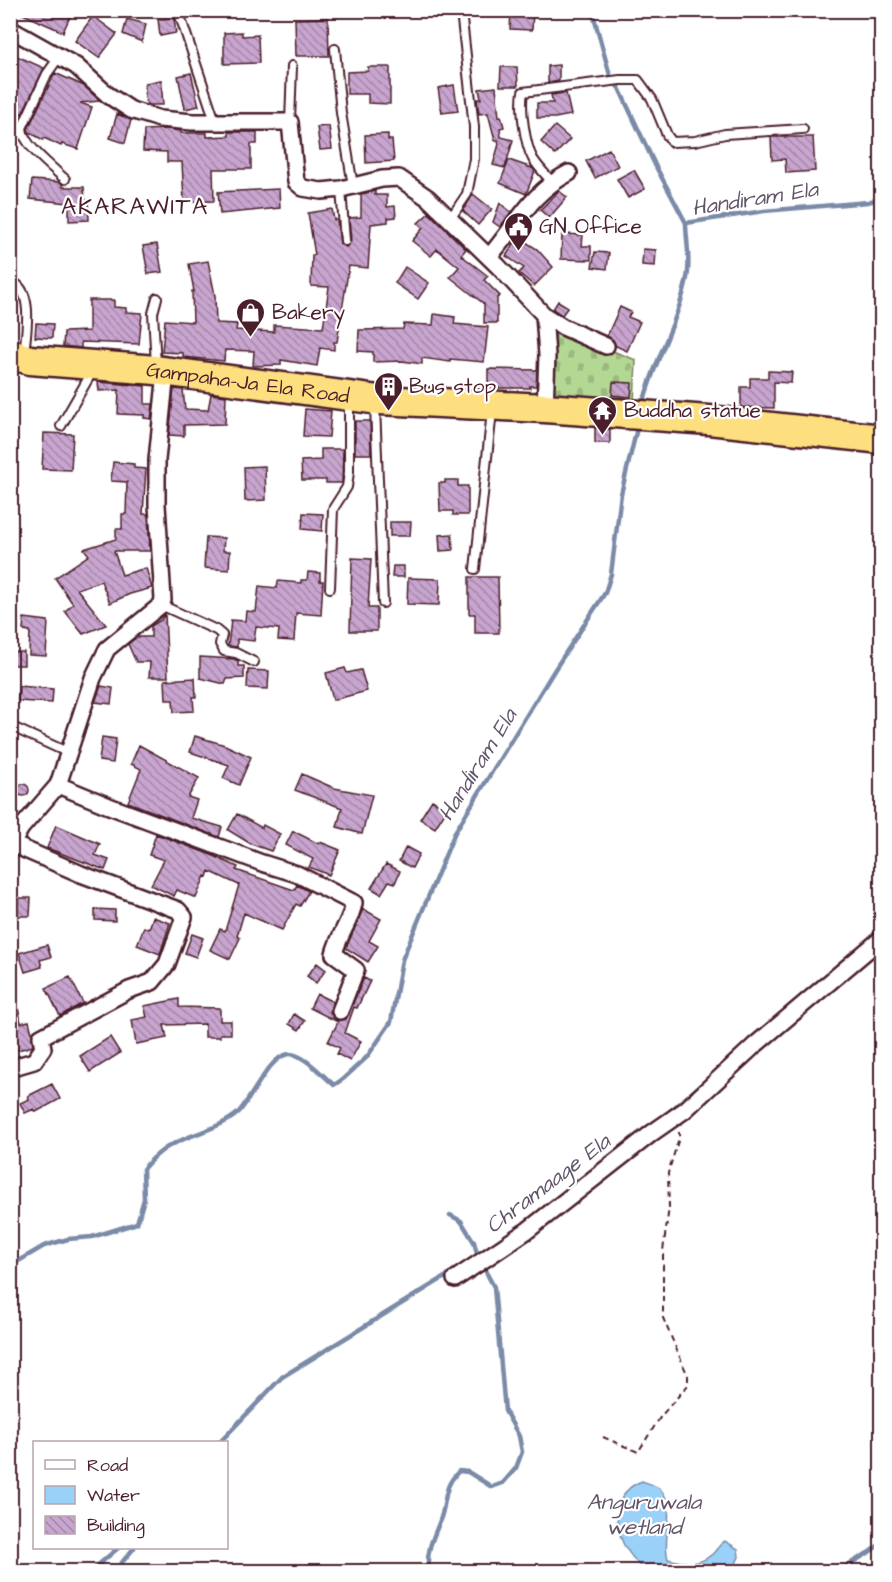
<svg xmlns="http://www.w3.org/2000/svg" width="892" height="1582" viewBox="0 0 892 1582" font-family="'Architects Daughter',sans-serif">
<style>
.cemetery{fill:url(#cemetery-stones);stroke:#7e7c60;stroke-width:1.5}
.water{fill:#9ad1f9;stroke:#7a8aa7;stroke-width:1.5}
.lines{fill:none;stroke-linecap:round;stroke-linejoin:round}
.stream{stroke:#7a8aa7;stroke-width:4.5}
.building{fill:url(#building-back-hatch);stroke:#4a1f2b;stroke-width:1.5}
.lane-casing{stroke:#4a1f2b;stroke-width:12}
.street-casing{stroke:#4a1f2b;stroke-width:20}
.highway-casing{stroke:#4a1f2b;stroke-width:33}
.path{stroke:#4a1f2b;stroke-width:2;stroke-dasharray:6 4.5;stroke-linecap:butt}
.lane{stroke:#fff;stroke-width:8}
.street{stroke:#fff;stroke-width:15}
.highway{stroke:#fddf80;stroke-width:28}
.labels{text-anchor:middle;dominant-baseline:central;stroke-width:4.5;stroke-linejoin:round;paint-order:stroke}
.poi-label{font-size:21px;fill:#4a1f2b;stroke:#fff;text-anchor:start}
.street-label{font-size:21px;fill:#4a1f2b;stroke:#fff}
.water-label{font-size:22px;font-style:italic;fill:#625469;stroke:#fff}
.quarter-label{font-size:24px;letter-spacing:1.5px;fill:#4a1f2b;stroke:#fff}
</style>
<defs>
<pattern id="cemetery-stones" width="16" height="16" patternUnits="userSpaceOnUse" patternTransform="scale(1.5)"><rect width="16" height="16" fill="#b3d894"/><path d="M2 7V4a2 2 0 0 1 4 0v3zM10 15v-3a2 2 0 0 1 4 0v3z" fill="#9bb980"/></pattern>
<pattern id="building-back-hatch" width="6" height="6" patternUnits="userSpaceOnUse" patternTransform="scale(1.5)"><rect width="6" height="6" fill="#c8a5cf"/><path d="M-1 5l2 2M0 0l6 6M5-1l2 2" fill="none" stroke="#a486a8"/></pattern>
</defs>
<rect width="100%" height="100%" fill="#fff"/>
<filter id="ink" filterUnits="userSpaceOnUse"><feTurbulence type="fractalNoise" baseFrequency=".0167" numOctaves="2"/><feDisplacementMap in="SourceGraphic" scale="12" xChannelSelector="R" yChannelSelector="G"/><feConvolveMatrix kernelMatrix="1 2 1 2 8 2 1 2 1" color-interpolation-filters="sRGB"/></filter>
<g filter="url(#ink)">
<path class="cemetery" d="M556,329L636,360L634,404L553,400Z"/>
<path class="water" d="M642,1481C647,1483 656,1485 660,1489C678,1508 661,1537 668,1559C682,1563 699,1566 711,1555C717,1551 718,1545 725,1541L738,1549L739,1557L732,1571H644C637,1563 629,1554 624,1545C612,1520 615,1491 642,1481Z"/>
<g class="lines">
<path class="stream" d="M592,10L611,79L619,88L655,165L686,223
M643,404C654,361 678,322 687,278C691,261 686,240 686,223L764,211L868,202L882,198
M663,1117L702,1084
M10,1266L44,1246L68,1239L92,1237L137,1223L144,1199L143,1169C149,1162 156,1155 163,1150C184,1135 217,1131 238,1113C251,1100 269,1056 289,1054C303,1053 323,1076 334,1085L343,1079L367,1057L391,1022L402,960L455,832L555,669L605,593L611,574L621,494L638,424
M220,1442L282,1377L453,1272
M90,1572L118,1548
M114,1572L134,1548
M419,1572L428,1565C427,1545 437,1532 442,1514C447,1496 444,1486 459,1471L468,1472L492,1487L503,1483L516,1468L522,1452L519,1436L505,1411L494,1287L478,1257L474,1242L461,1221L450,1215
M836,1572L868,1553L882,1543"/>
</g>
<path class="building" d="M14,10H73L63,32Z
M511,10H533L532,30L510,29Z
M93,16L117,34L99,58L75,41Z
M174,18L176,33L160,36L158,19Z
M328,18L329,56H296L295,19Z
M127,19L146,24L142,42L123,34Z
M242,32V36L258,35L259,63L224,64V33Z
M10,53L44,68L22,114L10,109Z
M559,65V81L548,83V66Z
M368,67H390V104L368,103V94H347V72L368,71Z
M501,67H517L518,86H500Z
M55,73L84,86L100,101L80,103L92,107L78,149L62,144L61,146L44,138L43,140L29,132L28,129Z
M191,73L199,106L185,109L178,76Z
M161,80L163,105H147L145,98V83Z
M454,85L458,111L442,113L438,88Z
M496,87L499,117L501,116L504,127L500,128L501,137L513,140L505,168L493,165L499,144L498,140H495L488,113L479,114L477,99H481L479,89Z
M566,93L571,115L555,118H537V103H553L551,95Z
M117,114L131,120L125,143L110,138Z
M329,126L332,149L320,150L317,127Z
M555,126L570,139L555,155L541,142Z
M167,129L181,131V133H207V137L229,136V132H257V144H251V169H213L214,201L184,202L182,162H167V152L143,151L144,130Z
M388,134V140H392L394,161L366,163L365,135Z
M771,137H813L815,171L786,173L785,159L772,160Z
M609,149L618,166L595,178L586,161Z
M509,160L532,168L535,171L526,194L500,183Z
M634,170L645,189L628,198L617,179Z
M32,180L60,182L63,185V187H84L85,201L88,200L89,220L69,221V203L30,199Z
M279,189L280,208L220,214L218,192Z
M375,191V195H387V207L395,206L396,217L388,218V222L371,224L368,268L349,266L337,342H334V350L320,348L317,366L281,360V365L253,366L254,351L225,350L224,361L183,357V353L162,352L165,320L193,322L192,291H194L189,264L208,261L215,295L216,323L237,324L236,330L274,332V325L323,328L329,287L311,286L312,255H315L308,213L332,209L334,220H337L340,244L346,247L351,241L349,218L361,217V194Z
M559,191L567,197L549,218L540,210Z
M473,194L492,209L478,225L463,211Z
M500,203L511,212L500,227L493,222Z
M429,213L466,249L461,255L488,276L484,280L500,296L497,298V323H484V304L450,277L459,267L437,249L431,256L412,241L423,228L418,223Z
M562,234L583,235L582,246H591V260L561,259Z
M518,237L537,249L553,267L534,286L519,273L524,268L506,256Z
M157,244L162,272L148,274L143,246Z
M643,249L656,250L655,266L642,265Z
M595,252L609,253L607,269L592,267Z
M405,267L429,283L418,299L395,283Z
M89,300H114V307L126,308V312L142,313L139,344L81,342V348L63,346L64,332L89,331Z
M558,301L568,307L562,315L553,309Z
M620,307L631,312L628,317L640,322L627,351L616,346L613,340L607,336Z
M434,314L455,317L454,324L488,327L484,362L450,359V362L422,358V364L402,361L373,362V352L358,351L359,330L403,329L404,324L433,325Z
M36,323L53,324L52,338L35,337Z
M488,369L537,370L536,386H530V388H488Z
M768,371L792,372L791,383L774,382V408L741,407V387H750V378H768Z
M98,382L145,386V404H153L151,419L144,418V415L118,414L119,390L99,391Z
M613,382L632,383L631,397L612,395Z
M174,389L183,390L185,409L208,410L211,394L226,396L225,424L184,425V436L169,435Z
M305,409L331,411L329,437L303,436Z
M355,421H370L371,454H355Z
M595,428L610,429V443H595Z
M44,433L73,434L71,470L42,469Z
M321,449H343L342,483H326V480H302L301,461L321,460Z
M113,462L134,464V468L146,469L143,514H148L150,551H114L122,575L146,568L152,588L130,594L110,603L101,581L77,589L106,625L83,634L65,611L73,604L55,578L89,555L84,549L116,539V529H122V514H126L127,482L111,481Z
M265,466L266,500L245,501L244,467Z
M445,480H458V486H468V515H453V511H440L439,483H445Z
M303,513L323,514L322,531L302,529Z
M390,522H411L410,536H390Z
M452,534L453,550L440,551L439,535Z
M206,537L224,538L223,551H230L229,570L204,568Z
M352,558L371,559L368,608H377V631H350Z
M393,566H404V577H392Z
M308,572L320,573V581H323L321,615L296,613L294,641L278,640L279,629L256,627L254,641L237,639V647L228,646L231,620L245,621L246,611L256,612L259,586L277,588L278,581L301,583V580H307Z
M469,577H498L499,633H475V614H469Z
M408,578L440,579L439,605L407,604Z
M165,614L168,677H149L150,662H136L128,644L137,637H151V626L161,620Z
M24,618L48,621L46,656L29,655L30,631L23,630Z
M10,652H24V665H10Z
M200,657L234,659L238,661V666H244V678L227,679L225,684L200,678Z
M345,668L347,673L361,670L367,691L333,700L326,673Z
M248,670L269,671L268,689L247,688Z
M195,678L196,697H193L194,711L174,712L173,700H166L165,680Z
M19,686L53,689L52,703L18,701Z
M101,686L113,688L111,704L95,702Z
M195,736L225,745L251,757L239,785L223,778L229,765L190,752Z
M102,737L116,739L113,763L99,761Z
M139,745L199,778L188,797L197,800L191,818L222,827L219,837L128,802L141,769L131,764Z
M302,774L334,788L372,795L362,834L337,827L342,808L295,790Z
M17 790a6 6 0 1 1 12 0a6 6 0 1 1-12 0Z
M432,800L447,809L435,828L420,819Z
M237,814L262,828L263,825L280,834L271,851L251,844L228,830Z
M56,825L100,844L95,855L109,860L105,870L47,848Z
M293,831L319,844L320,842L340,850L329,875L309,867L313,859L286,845Z
M156,834L214,856L238,867L236,870L294,890L297,885L309,891L300,906L296,904L282,930L244,913L237,936L240,938L230,959L210,950L220,929L225,931L239,885L209,871L207,877L205,876L196,898L177,890L174,896L151,885L164,860L149,855Z
M406,847L419,854L412,868L399,861Z
M386,864L400,871L395,883L389,881L381,894L371,888Z
M18,898H31L30,916H18Z
M95,909L115,910V921L95,920Z
M363,909L381,919L369,941L378,946L368,962L346,948Z
M153,917L170,923L160,954L137,945L144,927L149,929Z
M192,934L203,938L196,957L185,953Z
M47,945L51,957L40,960L42,967L25,972L19,953Z
M317,963L326,970L316,983L307,976Z
M70,977L83,1003L60,1016L46,988Z
M364,978L370,981L357,1008L354,1007L345,1033L361,1041L350,1061L337,1054L340,1048L328,1042L338,1022L310,1008L317,994L333,1002L330,1012L333,1017L337,1020L346,1019Z
M10,996H16L21,1023L29,1021L32,1033L33,1046L14,1051L10,1037Z
M179,999V1007L220,1008V1021H231V1034H220V1037H205V1024L164,1025L167,1038L136,1044L132,1020L147,1017L144,1006Z
M294,1014L305,1021L299,1030L289,1024Z
M110,1037L120,1053L90,1072L80,1056Z
M52,1084L60,1099L36,1112L34,1109L25,1113L20,1103L29,1099L28,1096Z"/>
<g class="lines">
<defs>
<path id="lane" d="M178,10L215,121
M335,49L341,113L353,186
M59,57L47,74L22,128C23,145 53,168 65,179
M290,122L292,66
M552,182C546,175 538,167 533,159C525,145 520,108 523,92L620,80H638L652,99L667,135L672,142L695,141L725,134L803,129
M341,189L345,241
M450,219L467,194L474,159V127L462,20L466,10
M10,281C35,288 26,334 24,353
M156,365L153,313L157,298
M375,406L383,603
M61,426L92,372
M475,569L492,411
M330,588L333,509L347,487L349,472V400
M161,605L216,630L222,635L220,644L224,651L236,653L254,662
M10,726L69,753"/>
<path id="street" d="M10,29L76,66L108,95L131,110L160,119L192,122H290L296,182L303,188L321,191L341,189L382,179L399,178L428,198L498,266L544,315L547,355L545,408
M489,257C516,226 531,192 569,173
M544,315L563,327L606,346
M58,785L109,806L262,863L297,874L354,903C351,921 338,936 334,954L356,970L340,1011
M10,848L21,828L58,785L93,678L107,649L161,605L163,600L157,505V460L166,372
M10,1068L34,1061L43,1048L41,1037L129,990L152,982L167,964L184,917L178,910L81,874L12,844
M455,1279L528,1230L652,1133L685,1110L754,1046L882,938"/>
<g id="highway">
<path id="s1" d="M10,354L30,360L156,370L379,400L545,408L709,420L882,439"/>
</g>
</defs>
<use href="#lane" class="lane-casing"/>
<use href="#street" class="street-casing"/>
<use href="#highway" class="highway-casing"/>
<path class="path" d="M603,1437L638,1452L661,1416L688,1385V1376L663,1318V1251L669,1207L668,1173L679,1138V1132"/>
<use href="#lane" class="lane"/>
<use href="#street" class="street"/>
<use href="#highway" class="highway"/>
</g>
</g>
<defs>
<symbol id="civic-pin" viewBox="-11 -11 22 30"><path d="M0 17L-7.5 6A9.5 9.5 0 1 1 7.5 6Z" fill="#4a1f2b" stroke="#fff"/><path d="M-.6-6.5H3V-4.5H.6V-3L4-1V1h2V6H-6V1h2V-1L-.6-3ZM-1.2 2.5V6h2.4V2.5Z" fill="#fff"/></symbol>
<symbol id="shop-pin" viewBox="-11 -11 22 30"><path d="M0 17L-7.5 6A9.5 9.5 0 1 1 7.5 6Z" fill="#4a1f2b" stroke="#fff"/><path d="M-5-2.5h2.3a2.7 3.5 0 0 1 5.4 0H5L5.5 6h-11ZM-1.5-2.5h3a1.5 2.3 0 0 0-3 0Z" fill="#fff"/></symbol>
<symbol id="building-pin" viewBox="-11 -11 22 30"><path d="M0 17L-7.5 6A9.5 9.5 0 1 1 7.5 6Z" fill="#4a1f2b" stroke="#fff"/><path d="M-4-6H4V6H1V3H-1V6H-4ZM-2.5-4.3h1.7v1.8h-1.7ZM.8-4.3h1.7v1.8H.8ZM-2.5-1h1.7V.8h-1.7ZM.8-1h1.7V.8H.8Z" fill="#fff"/></symbol>
<symbol id="temple-pin" viewBox="-11 -11 22 30"><path d="M0 17L-7.5 6A9.5 9.5 0 1 1 7.5 6Z" fill="#4a1f2b" stroke="#fff"/><path d="M0-6L5-2H3V0L6.5 2.5H4V6H1.5V3h-3V6H-4V2.5H-6.5L-3 0V-2H-5Z" fill="#fff"/></symbol>
</defs>
<g fill-rule="evenodd">
<use href="#civic-pin" x="502" y="210" width="33" height="45"/>
<use href="#shop-pin" x="234" y="296" width="33" height="45"/>
<use href="#building-pin" x="372" y="370" width="33" height="45"/>
<use href="#temple-pin" x="586" y="394" width="33" height="45"/>
</g>
<g class="labels">
<g class="poi-label">
<text x="539" y="226">GN Office</text>
<text x="272" y="312">Bakery</text>
<text x="409" y="386">Bus stop</text>
<text x="624" y="410">Buddha statue</text>
</g>
<g class="street-label">
<text stroke="none"><textPath href="#s1" startOffset="240">Gampaha-Ja Ela Road</textPath></text>
</g>
<g class="water-label">
<text transform="translate(755 199) rotate(-9)">Handiram Ela</text>
<text transform="translate(478 765) rotate(-58)">Handiram Ela</text>
<text transform="translate(548 1184) rotate(-37)">Chramaage Ela</text>
<text x="644" y="1502">Anguruwala<tspan x="644" dy="25">wetland</tspan></text>
</g>
<g class="quarter-label">
<text x="135" y="207">AKARAWITA</text>
</g>
</g>
<rect width="892" height="1582" fill="none" stroke="#fff" stroke-width="36"/>
<rect x="18" y="18" width="856" height="1546" fill="none" stroke="#4a1f2b" stroke-width="2" filter="url(#ink)"/>
<rect x="33" y="1441" width="195" height="108" fill="#ffffff" stroke="#b7a5aa" stroke-width="1.5"/>
<rect x="45" y="1460" width="30" height="9" fill="#ffffff" stroke="#b7a5aa" stroke-width="1.5"/>
<text x="87" y="1471" font-size="18" fill="#4a1f2b">Road</text>
<rect x="45" y="1486" width="30" height="18" fill="#9ad1f9" stroke="#b7a5aa" stroke-width="1.5"/>
<text x="87" y="1501" font-size="18" fill="#4a1f2b">Water</text>
<rect x="45" y="1516" width="30" height="18" fill="url(#building-back-hatch)" stroke="#b7a5aa" stroke-width="1.5"/>
<text x="87" y="1531" font-size="18" fill="#4a1f2b">Building</text>
</svg>
